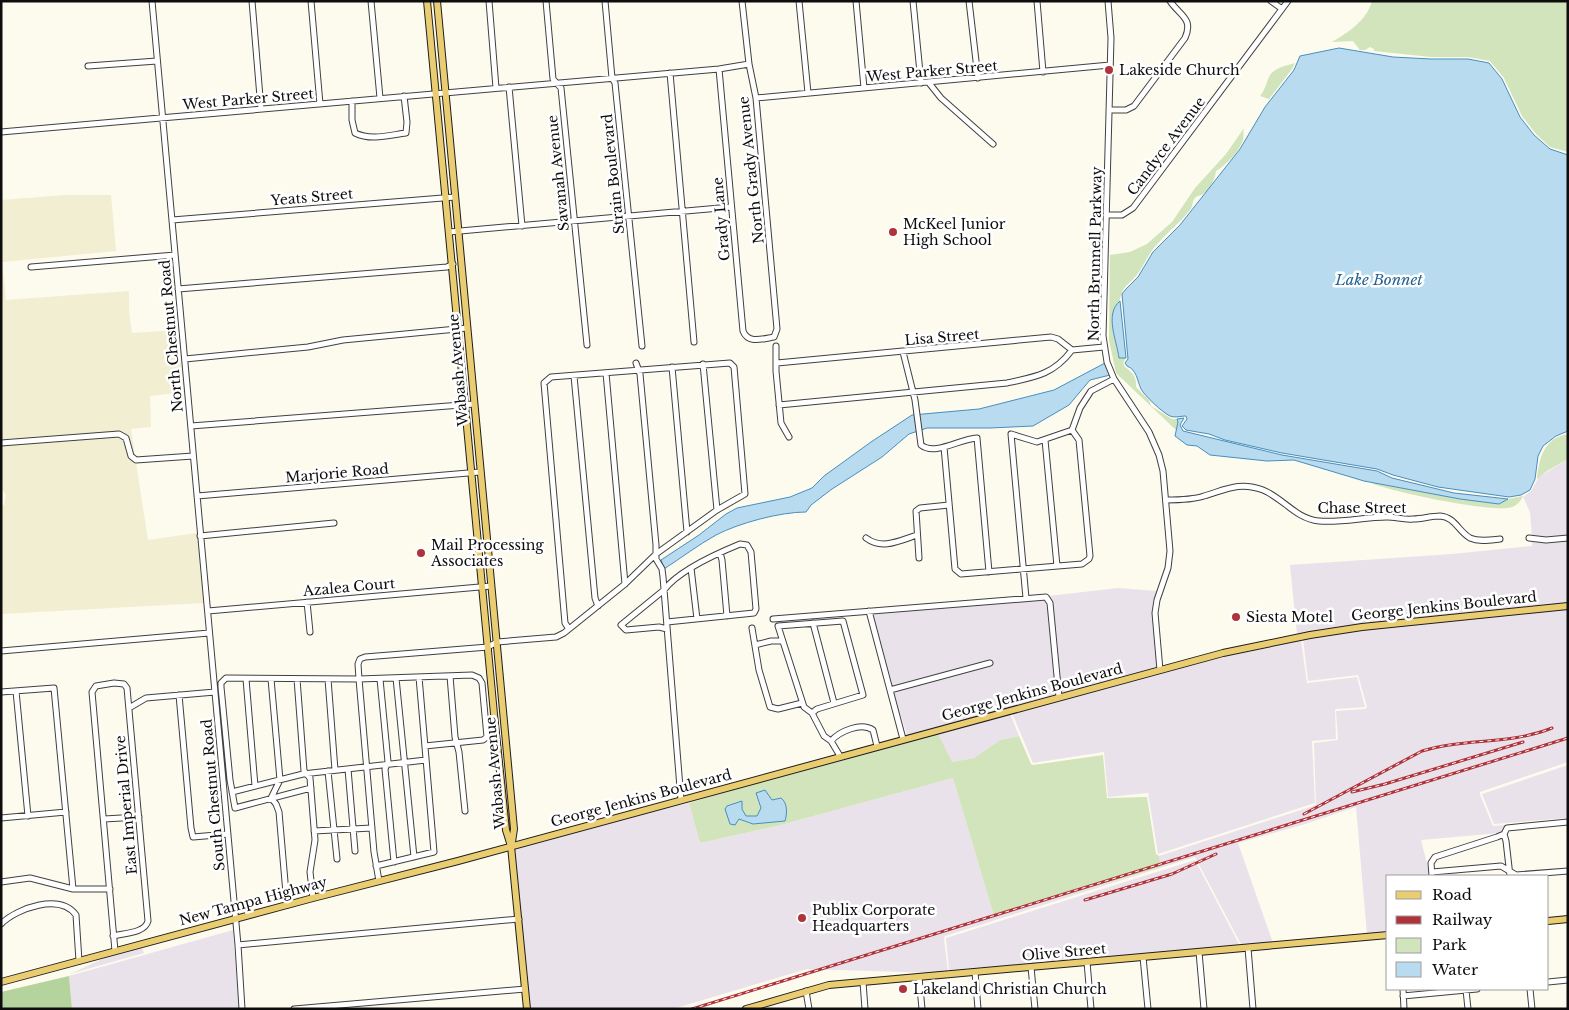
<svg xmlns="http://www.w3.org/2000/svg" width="1569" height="1010" viewBox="0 0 1569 1010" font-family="'Libre Baskerville',serif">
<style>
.industrial{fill:#eae2eb}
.farmland{fill:#f1eed1}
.green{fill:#d1e4bb;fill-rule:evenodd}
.forest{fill:#b5d39c}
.water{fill:#b8dbf0;stroke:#478fbf}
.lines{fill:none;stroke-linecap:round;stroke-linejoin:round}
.minor-casing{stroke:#404040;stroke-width:7}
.major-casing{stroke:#1e1e1e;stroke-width:8}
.minor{stroke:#fff;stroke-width:5}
.major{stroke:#eacc71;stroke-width:6}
.rail-casing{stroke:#ae333a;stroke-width:3}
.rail{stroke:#fff;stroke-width:1;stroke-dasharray:4;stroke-linecap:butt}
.poi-dot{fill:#ae333a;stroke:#fff;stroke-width:2}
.labels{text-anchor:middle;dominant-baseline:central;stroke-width:5;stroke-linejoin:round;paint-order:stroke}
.poi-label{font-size:14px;fill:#0d0d0d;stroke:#fff;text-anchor:start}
.street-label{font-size:14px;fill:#0d0d0d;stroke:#fff}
.water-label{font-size:15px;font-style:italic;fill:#236292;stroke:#fff}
</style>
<rect width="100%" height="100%" fill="#fdfaee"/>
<path class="industrial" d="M1568,459V535L1546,537L1532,536L1530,512L1523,497L1531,491L1539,477Z
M1568,540V604L1400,620L1297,634L1290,565L1452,554L1532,546V542L1546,543Z
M1118,588L1157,591L1153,613L1158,668L1061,694L1052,603L1048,596Z
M1045,600L1048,604L1057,695L907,735L893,692L992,665V660L892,687L872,614Z
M1568,609V762L1480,792V795L1493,826L1506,825L1500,833L1421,840L1430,876H1388V933L1367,935L1356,807L1302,825L1238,843L1273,943L1242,946L1195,857L945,936L944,938L948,972L936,973L807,969L673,1009H529L513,848L610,822L689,803L700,843L777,826L953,778L994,916L1161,867L1159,856L1316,805L1314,743L1338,740L1336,711L1365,709L1367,707L1358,675L1308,681L1303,639L1368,629Z
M1301,640L1307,683L1357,677L1365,707L1335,709L1336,739L1312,741L1315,803L1158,854L1148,793L1108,797L1104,752L1033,763L1012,713L1197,663Z
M1010,713L1019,736L1000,740L974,758L952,762L910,741Z
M1568,765V818L1494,824L1482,794Z
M1195,860L1240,946L949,970L946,938Z
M233,930L239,1009H72L69,976Z
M142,948L144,953L70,974L113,954Z"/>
<path class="farmland" d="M66,195H111L116,251L2,262L6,300L129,291V311L132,333L178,330L184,392L150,396L151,427L131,429L135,456L132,452L128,437L119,432L1,441V200Z
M115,437L125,440L129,457L136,463L148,540L197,533L204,603L1,614V505H4L6,495L1,488V446Z"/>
<path class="green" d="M1372,1H1568V152L1550,147L1536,134L1522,116L1504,78L1490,61L1468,57H1431L1374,51V49L1370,47L1365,50H1360L1353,41L1332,42C1349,32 1367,20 1372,1Z
M1295,63L1292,69L1269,99L1260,96C1265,90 1266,84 1269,77C1273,68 1286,66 1295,63Z
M1244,128C1243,131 1244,136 1243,140C1239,152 1226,165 1216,171C1215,178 1211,189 1203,194C1200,196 1197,195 1194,199C1192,203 1193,206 1190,210C1179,224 1164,235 1153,249C1146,258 1142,270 1134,278C1125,288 1124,285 1120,299C1119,304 1113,310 1112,316C1111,330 1117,344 1119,358H1126L1123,363L1125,367C1132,372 1137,377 1136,387L1149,400L1151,406L1172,419H1177L1178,422L1177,431L1116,373L1109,340L1110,255L1130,252L1147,244L1172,222L1195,188L1226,154Z
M1568,434V459L1547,471L1537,479C1539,458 1544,438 1568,434Z
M1369,482L1460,499L1499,504L1508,499L1523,496C1521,501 1517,505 1512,507C1497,514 1386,491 1369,482Z
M938,734L952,762L974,758L1000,740L1019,736L1031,764L1033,765L1103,755L1107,798L1147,797L1156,854L1159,856L1161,867L994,916L953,778L777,826L700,843L689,803L814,766ZM757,797H769L772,800L779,799L753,824L739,819L736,821L742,802V809L746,816H757L761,809Z"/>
<path class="forest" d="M69,976L72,1009H1V992Z"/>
<path class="water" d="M1339,48L1393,57L1431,59H1468L1489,63L1502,79L1520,117L1534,135L1550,149L1568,155V431L1556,436L1543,446L1538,456L1535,479L1530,490L1521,495L1509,497L1438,487L1393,475L1377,469L1282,453L1225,440L1209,434L1186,430L1182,426L1187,419L1186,416C1181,416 1175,418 1170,416C1163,413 1145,396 1141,389C1137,380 1137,370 1127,366L1125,363L1128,359L1122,294L1126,289L1138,277L1153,252L1180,225L1240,149L1265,107L1294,70L1300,56Z
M1120,301L1126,358H1119C1117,341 1104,314 1120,301Z
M1105,363L1110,375L1090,380L1069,405L1033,426L990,428H927L909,434L882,457L832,489L811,505L806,512C780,512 739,523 716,535C698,545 681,558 664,569L661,560L699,535L726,514L737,508L790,497L812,488L824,476L871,442L912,415L979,409L1054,390Z
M1184,418L1180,425L1183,431L1282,455L1377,471L1392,478L1454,493L1508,499L1499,504L1460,499L1364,481L1294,460L1267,461L1210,455L1197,446L1187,445L1175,436L1178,422L1177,419Z
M765,790L772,800L781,798C788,803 787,814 785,821L753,824L739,819L735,825L730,824L725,809L727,806L742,801V809L746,816H757L761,808L756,793Z"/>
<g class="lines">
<defs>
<path id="minor" d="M152,1L238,945L242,1009
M252,1L261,109
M311,1L320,104
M371,1L380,98
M489,1L496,88
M546,1L553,79L561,88L587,345
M605,1L612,78L615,83L642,346
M799,1L808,93
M856,1L864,88
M913,1L921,83
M969,1L978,78
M1037,1L1043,72
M1108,1L1111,38L1103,336L1107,362L1114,379L1149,432L1159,455L1163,471L1170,551L1168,568L1157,600L1155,613L1160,670
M1271,1L1282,9
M88,66L157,61
M719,69L743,331C748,344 762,339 774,337L777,329L756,98L749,64L742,1
M670,73L694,342
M929,83L941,98L993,144
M509,87L522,226
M756,98L1110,65
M352,101V120L355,133C371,141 390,135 406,133L407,122L404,96
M1109,110H1126L1134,106L1185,38C1194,18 1179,15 1170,1
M1,132L719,69L749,64
M1106,215H1122L1133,208L1288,1
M172,220L455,197
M449,232L731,207
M31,267L175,255
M178,289L447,267L453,264
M776,346V371L781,423L789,437
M903,352L915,400L921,445C935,456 959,439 977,438L989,572
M185,359L308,347L343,340L467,328
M636,363L640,374L656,545V559L662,569L663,577L681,800
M777,363L1051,337L1058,339L1072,350L1104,347
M703,364L717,510
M672,367L687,532
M606,373L625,584
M574,376L595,598L598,606
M779,405L1007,383C1036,377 1054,374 1072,350
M191,426L474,404
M1045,440L1057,566
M1,443L119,434L126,438L131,456L136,460L193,456
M944,447L955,569L961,574L1082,564L1089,559L1090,556L1079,440L1072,430
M197,496L480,472
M1166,500C1178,500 1192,500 1204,496C1225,490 1239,481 1263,490C1283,498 1296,519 1319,521C1342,523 1364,517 1387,517C1396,517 1404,520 1413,519C1422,519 1431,516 1440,516C1455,517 1458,531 1470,538C1479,542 1490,540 1500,539
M200,536L334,523
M866,538C882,550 899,541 917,535
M1529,538L1546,540L1568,538
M720,553L722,560L727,616
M919,558L916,511L920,508L949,505
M691,568L697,619
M1026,598L1011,434L1037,442L1072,430L1080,408L1091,391L1114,379
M307,602L310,632
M208,611L491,586
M869,611L903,739
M773,619L1046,597L1050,603L1059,697
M813,623L834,703
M752,628L759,670L770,707L778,709L802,703
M667,629L659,627L626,630L621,625L664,590C679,570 718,553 740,544L747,545L751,552L756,609L754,613L667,622
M755,645L771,641H782
M1,651L209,633
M450,676L455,737L459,752L465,811
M396,678L414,857
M246,679L255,786
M271,679L280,780L271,798L276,804L279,812L287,905
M297,679L304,771L310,778L315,840L310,872L313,898
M328,679L335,770
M380,679L388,762L385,769L394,862
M890,690L990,663
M16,691L28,816
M1,692L54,688L73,889
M179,695L191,828L193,837L228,834
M129,708L146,698L215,692
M812,713L817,709L863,695L843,621L778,626L804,707L812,713L824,736L831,741L840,756
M831,741C840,731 861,722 873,730L877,746
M348,769L355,851
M328,771L337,859
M311,788L235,808L230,780L221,687V683L226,678L359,679L472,675L479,678L482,683L487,737L483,740L425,746
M232,792L303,774L426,760
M1,818L66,812
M104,819L139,817
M314,831L372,828
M1504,834L1506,841L1510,876
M376,866L434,852L419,677
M1432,872L1501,866L1516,875L1568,871
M1432,876L1431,863L1435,857L1497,837L1504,834L1507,828L1568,822
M379,881L374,852L359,679L358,664L360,659L365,657L488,647L497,642L556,637L564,633L625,584L656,554L717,510L745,494L734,367L730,363L551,377L544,383L565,623L569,629
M1,882L30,878L73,889H110
M1,924C17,908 60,893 76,915L79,961
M113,936C125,933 145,933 148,921L127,688L124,684L114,683L96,686L92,692L115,951
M238,945L519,919
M1248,948L1253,1009
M1199,952L1204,1009
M1143,957L1148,1009
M1087,962L1091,1009
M1031,967L1035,1009
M975,972L978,1009
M919,977L922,1009
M863,982L865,1009
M1548,982L1568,980
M1403,989L1404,1009
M1530,989L1532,1009
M1466,990L1468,1009
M806,991L809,1009
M1403,996L1477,989
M294,1009L525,989"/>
<path id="major" d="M427,1L494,714L506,830L511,846L527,1009
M437,1L514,829L512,842
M1548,921L1568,919
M1,982L313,898L458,861L1223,653L1310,635L1362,627L1568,606
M746,1009L829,985L1388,935"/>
</defs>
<use href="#minor" class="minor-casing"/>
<use href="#major" class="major-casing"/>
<use href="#minor" class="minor"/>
<use href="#major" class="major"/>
<defs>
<path id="rail" d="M1352,792L1385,784L1523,742
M1304,814L1422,751C1464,738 1510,745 1552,728
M1085,900L1172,874L1216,854
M692,1009L1568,738"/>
</defs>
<use href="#rail" class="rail-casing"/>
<use href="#rail" class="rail"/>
</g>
<g class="poi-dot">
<circle cx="1109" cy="70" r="5"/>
<circle cx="893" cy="232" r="5"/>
<circle cx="421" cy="553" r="5"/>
<circle cx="1236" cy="617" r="5"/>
<circle cx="802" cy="918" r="5"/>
<circle cx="903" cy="989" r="5"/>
</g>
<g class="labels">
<g class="poi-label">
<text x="1119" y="70">Lakeside Church</text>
<text x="903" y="224">McKeel Junior<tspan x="903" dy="16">High School</tspan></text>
<text x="431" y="545">Mail Processing<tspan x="431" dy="16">Associates</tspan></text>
<text x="1246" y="617">Siesta Motel</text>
<text x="812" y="910">Publix Corporate<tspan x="812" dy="16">Headquarters</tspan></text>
<text x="913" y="989">Lakeland Christian Church</text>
</g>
<g class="street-label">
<text transform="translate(932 71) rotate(-5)">West Parker Street</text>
<text transform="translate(248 99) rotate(-5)">West Parker Street</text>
<text transform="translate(1166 146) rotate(-53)">Candyce Avenue</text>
<text transform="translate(751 170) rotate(-96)">North Grady Avenue</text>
<text transform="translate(558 173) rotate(-96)">Savanah Avenue</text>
<text transform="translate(613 174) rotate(-96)">Strain Boulevard</text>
<text transform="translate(312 197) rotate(-5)">Yeats Street</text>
<text transform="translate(721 219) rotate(-95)">Grady Lane</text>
<text transform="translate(1095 254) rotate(-89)">North Brunnell Parkway</text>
<text transform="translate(171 336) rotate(-95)">North Chestnut Road</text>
<text transform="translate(942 337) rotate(-5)">Lisa Street</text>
<text transform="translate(458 370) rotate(-95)">Wabash Avenue</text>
<text transform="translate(337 473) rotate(-5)">Marjorie Road</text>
<text x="1362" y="508">Chase Street</text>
<text transform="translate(349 587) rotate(-5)">Azalea Court</text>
<text transform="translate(1444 606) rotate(-6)">George Jenkins Boulevard</text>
<text transform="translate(1032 692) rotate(-15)">George Jenkins Boulevard</text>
<text transform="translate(495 773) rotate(-95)">Wabash Avenue</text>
<text transform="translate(213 795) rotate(-95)">South Chestnut Road</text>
<text transform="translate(641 798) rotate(-15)">George Jenkins Boulevard</text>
<text transform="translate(126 805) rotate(-95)">East Imperial Drive</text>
<text transform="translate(253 901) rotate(-15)">New Tampa Highway</text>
<text transform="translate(1064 952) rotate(-5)">Olive Street</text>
</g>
<g class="water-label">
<text x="1379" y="279">Lake Bonnet</text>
</g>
</g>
<rect width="1569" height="1010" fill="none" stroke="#0d0d0d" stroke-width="5"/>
<rect x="1386" y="875" width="162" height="115" fill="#ffffff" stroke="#9e9e9e"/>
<rect x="1396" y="891" width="25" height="8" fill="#eacc71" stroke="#9e9e9e"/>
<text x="1432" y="900" font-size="15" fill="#0d0d0d">Road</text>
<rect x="1396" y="916" width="25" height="8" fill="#ae333a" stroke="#9e9e9e"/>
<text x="1432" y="925" font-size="15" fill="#0d0d0d">Railway</text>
<rect x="1396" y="938" width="25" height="15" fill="#d1e4bb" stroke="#9e9e9e"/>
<text x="1432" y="950" font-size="15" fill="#0d0d0d">Park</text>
<rect x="1396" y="962" width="25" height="15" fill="#b8dbf0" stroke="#9e9e9e"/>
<text x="1432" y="975" font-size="15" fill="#0d0d0d">Water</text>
</svg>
